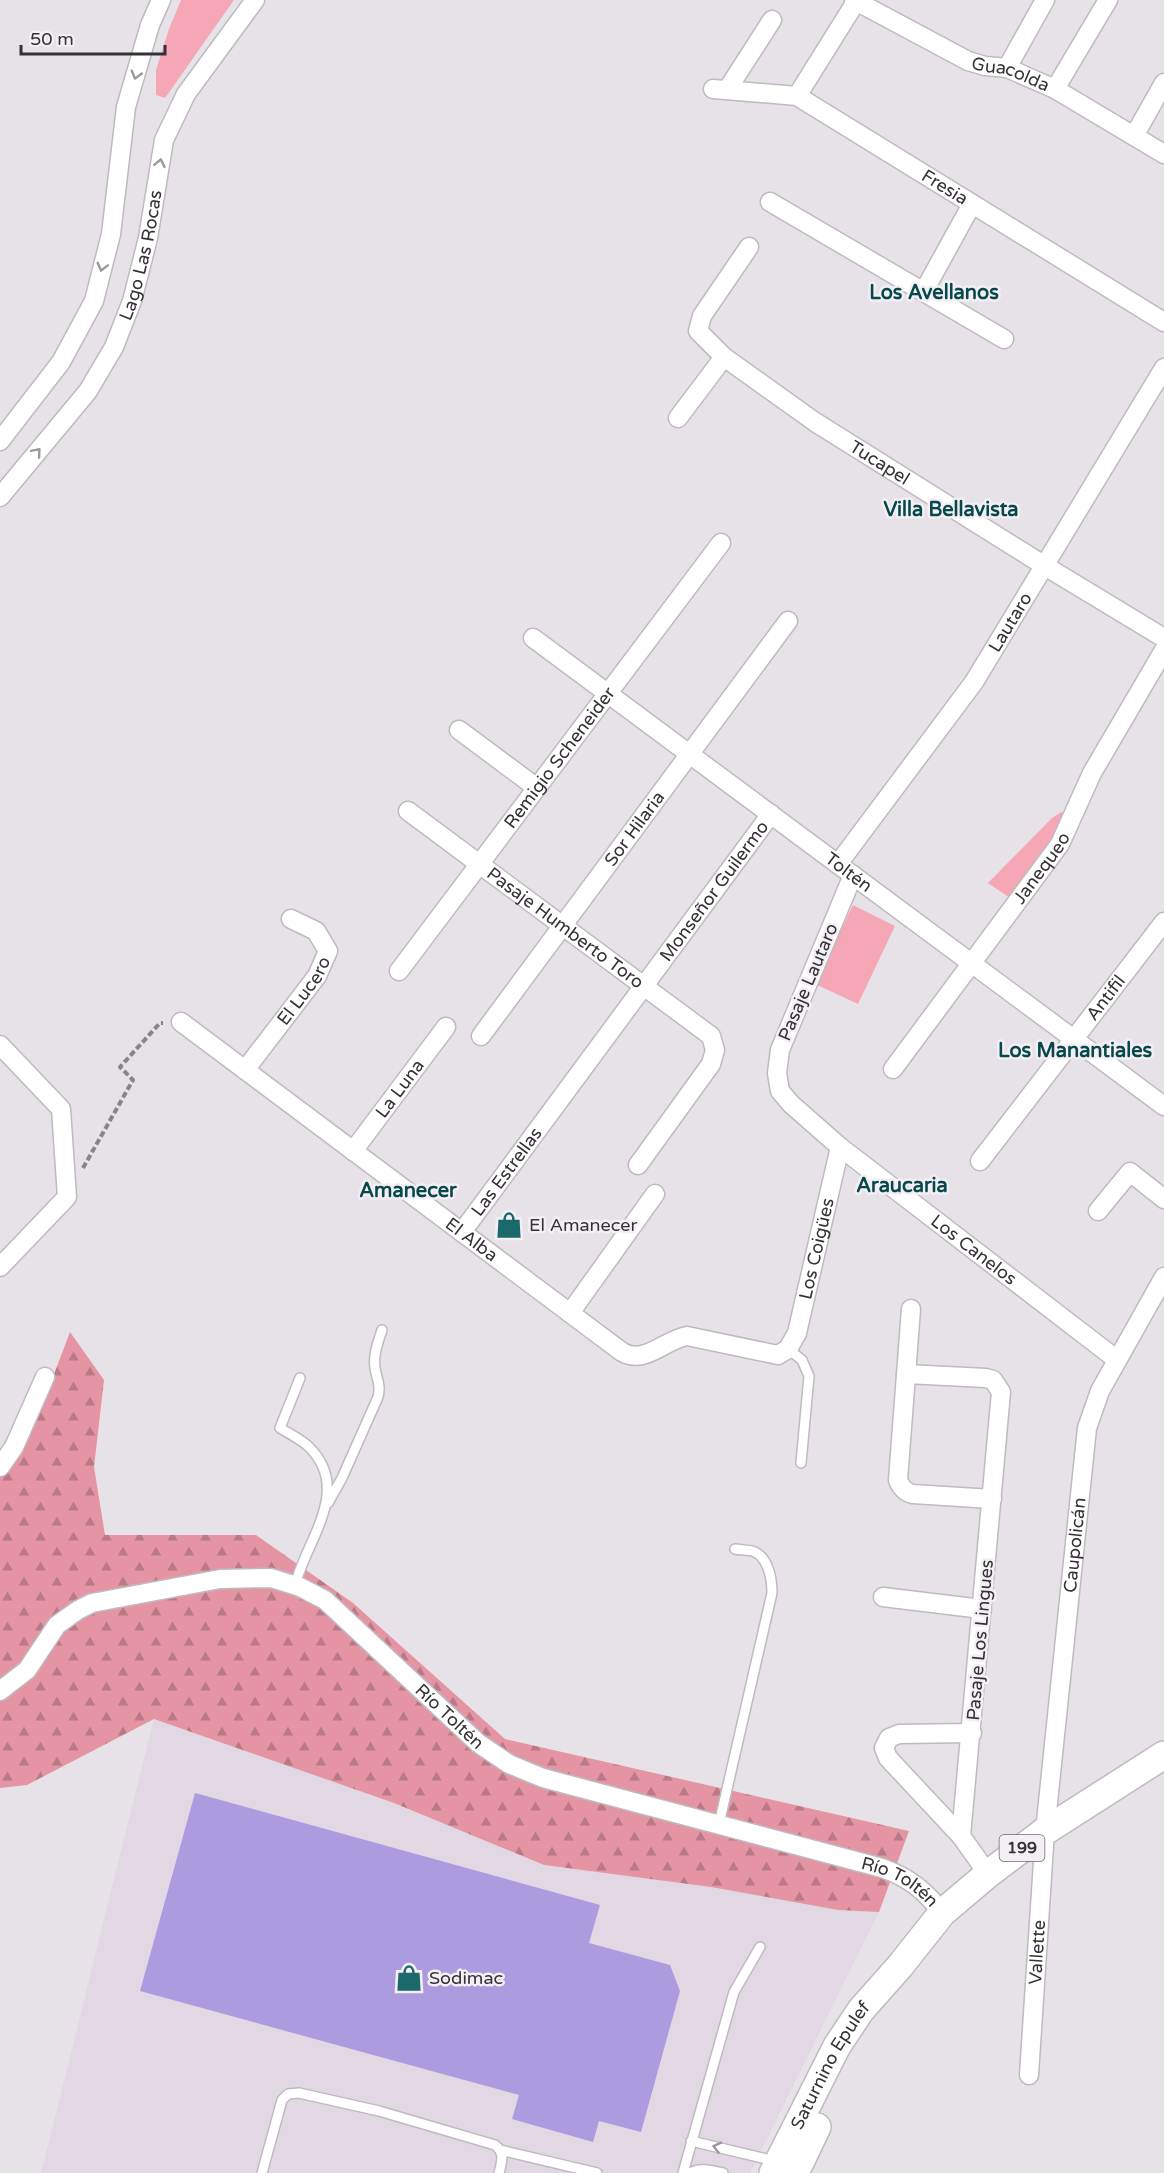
<svg xmlns="http://www.w3.org/2000/svg" width="1164" height="2173" viewBox="0 0 1164 2173" font-family="'Varela Round',sans-serif">
<style>
.built{fill:#e1d8e4}
.grass{fill:#f6a7b5}
.forest{fill:url(#forest-firs)}
.building{fill:#ac9bdf}
.lines{fill:none;stroke-linecap:round;stroke-linejoin:round}
.service-casing{stroke:#bebac0;stroke-width:12}
.minor-casing{stroke:#bebac0;stroke-width:21}
.primary-casing{stroke:#bebac0;stroke-width:30}
.path{stroke:#888589;stroke-width:4;stroke-dasharray:6 3;stroke-linecap:butt}
.service{stroke:#fff;stroke-width:9}
.minor{stroke:#fff;stroke-width:18}
.primary{stroke:#fff;stroke-width:27}
.oneway{stroke:#9a989a}
.labels{text-anchor:middle;dominant-baseline:central;stroke-width:5;stroke-linejoin:round;paint-order:stroke}
.shield{fill:#f3eff4;stroke:#6d6b6e;stroke-width:1.5}
.shield-label{font-size:16px;font-weight:bold;fill:#343234}
.street-label{font-size:18px;fill:#343234;stroke:#f3eff4}
.poi-label{font-size:18px;fill:#343234;stroke:#f3eff4;text-anchor:start}
.neighbourhood-label{font-size:20px;font-weight:bold;fill:#07494b;stroke:#f3eff4}
</style>
<defs>
<pattern id="forest-firs" width="22" height="20" patternUnits="userSpaceOnUse" patternTransform="scale(1.5)"><rect width="22" height="20" fill="#e594a3"/><path d="M5 1l3.5 6h-7zM16 11l3.5 6h-7z" fill="#ba7986"/></pattern>
</defs>
<rect width="100%" height="100%" fill="#e6e2e7"/>
<path class="built" d="M154,1719L394,1803L544,1865L711,1887L838,1910L879,1912L750,2173H41Z"/>
<path class="grass" d="M181,0H234L165,98L156,95V70L169,29Z
M1061,812L1068,814L1061,831L1010,898L988,883L1052,818Z
M853,905L895,926L858,1004L815,984Z"/>
<path class="forest" d="M70,1332L104,1380L94,1467L105,1535H256L353,1603L505,1739L909,1831L879,1912L838,1910L711,1887L544,1865L394,1803L154,1719L27,1785L0,1788V1461L51,1382Z"/>
<path class="building" d="M195,1793L600,1905L589,1943L670,1965L680,1991L641,2132L599,2121L593,2142L512,2119L519,2095L140,1991Z"/>
<g class="lines">
<defs>
<path id="service" d="M788,1349L802,1360L809,1376L801,1463
M328,1503L342,1478L378,1397C381,1385 377,1380 375,1368C373,1355 378,1342 382,1330
M295,1585C307,1539 353,1489 308,1446C300,1439 290,1434 280,1428L300,1378
M719,1824L772,1593C772,1580 769,1559 755,1552C750,1550 740,1550 735,1549
M691,2141L775,2161
M500,2150L597,2173
M262,2173L282,2100L288,2094L299,2093L379,2111L495,2145C505,2153 502,2161 499,2173
M683,2173L734,1992L760,1947
M690,2173C700,2167 713,2171 723,2173"/>
<g id="minor">
<path id="s1" d="M854,0L968,61L985,66L1007,68L1055,89L1164,154"/>
<path d="M1007,68L1045,0"/>
<path id="s2" d="M713,89L797,96L1164,322"/>
<path d="M1055,89L1108,0"/>
<path d="M727,90L772,20"/>
<path d="M797,96L857,0"/>
<path d="M1134,136L1164,83"/>
<path d="M770,202L1004,339"/>
<path id="s3" d="M749,247L702,316L698,331L724,357L815,422L1045,566L1164,638"/>
<path d="M924,291L972,204"/>
<path d="M678,418L724,357"/>
<path d="M0,441L61,362L94,301L111,234L126,107L150,25L161,0"/>
<path id="s4" d="M0,497L88,391L114,347L132,301L148,238L164,140L186,94L255,0"/>
<path id="s5" d="M533,638L1164,1106"/>
<path d="M459,730L537,788"/>
<path id="s6" d="M408,811L711,1036L715,1050L711,1064L638,1165"/>
<path id="s7" d="M838,864L974,682L1164,368"/>
<path id="s8" d="M853,875L780,1050L777,1073L780,1091L791,1104L840,1147L1116,1359"/>
<path id="s9" d="M399,971L721,543"/>
<path id="s10" d="M181,1022L622,1352C645,1365 664,1340 687,1336L778,1355L788,1349L797,1333L840,1147"/>
<path id="s11" d="M481,1036L788,621"/>
<path d="M0,1045L61,1109L67,1197L0,1267"/>
<path id="s12" d="M893,1069L1060,844L1092,773L1164,650"/>
<path id="s13" d="M245,1070L317,976L328,951L316,931L291,919"/>
<path id="s14" d="M353,1151L446,1027"/>
<path id="s15" d="M980,1161L1164,922"/>
<path d="M1098,1211L1130,1172L1164,1199"/>
<path id="s16" d="M462,1232L771,814"/>
<path d="M911,1309L898,1480C901,1488 905,1492 913,1494L992,1499"/>
<path d="M570,1313L655,1194"/>
<path d="M906,1374L986,1378L993,1380L1001,1392L961,1836L988,1874"/>
<path d="M0,1467L14,1447L45,1377"/>
<path d="M883,1597L982,1609"/>
<path id="s17" d="M0,1691L27,1670L57,1625L78,1610L92,1603L220,1579L271,1578L300,1587L325,1600L478,1743L509,1764L543,1778L882,1868C908,1877 926,1891 942,1913"/>
<path d="M961,1836L888,1758L884,1748L889,1738L899,1734L972,1733"/>
<path id="s18" d="M1029,2075L1045,1831L1087,1428L1100,1391L1164,1277"/>
</g>
<g id="primary">
<path id="s19" d="M773,2173L837,2046L861,2010L900,1966L942,1913L988,1874L1045,1831L1164,1755"/>
<path d="M795,2173L817,2127"/>
</g>
</defs>
<use href="#service" class="service-casing"/>
<use href="#minor" class="minor-casing"/>
<use href="#primary" class="primary-casing"/>
<path class="path" d="M83,1168L133,1080L120,1067L160,1023H163"/>
<use href="#service" class="service"/>
<use href="#minor" class="minor"/>
<use href="#primary" class="primary"/>
</g>
<defs><path id="oneway-chevron" d="M-2-3.5L2.5 0L-2 3.5" fill="none" stroke-width="1.6" stroke-linecap="round" stroke-linejoin="round" transform="scale(1.5)"/></defs>
<g class="oneway">
<use href="#oneway-chevron" transform="translate(136 75) rotate(106)"/>
<use href="#oneway-chevron" transform="translate(160 163) rotate(-78)"/>
<use href="#oneway-chevron" transform="translate(102 267) rotate(104)"/>
<use href="#oneway-chevron" transform="translate(37 452) rotate(-50)"/>
<use href="#oneway-chevron" transform="translate(717 2147) rotate(-166)"/>
</g>
<defs>
<symbol id="shop-bare" viewBox="-9 -9 18 18"><path d="M-5-2.5h2.3a2.7 3.5 0 0 1 5.4 0H5L5.5 6h-11ZM-1.5-2.5h3a1.5 2.3 0 0 0-3 0Z" fill="#1c696c" stroke="#f3eff4" stroke-width="2.5" paint-order="stroke"/></symbol>
</defs>
<g fill-rule="evenodd">
<use href="#shop-bare" x="490" y="1206" width="38" height="38"/>
<use href="#shop-bare" x="390" y="1959" width="38" height="38"/>
</g>
<g class="labels">
<rect class="shield" x="999.5" y="1835" width="45" height="26" rx="4.5"/>
<g class="shield-label">
<text x="1022" y="1848">199</text>
</g>
<g class="street-label">
<text stroke="none"><textPath href="#s1" startOffset="174">Guacolda</textPath></text>
<text stroke="none"><textPath href="#s2" startOffset="258">Fresia</textPath></text>
<text stroke="none"><textPath href="#s4" startOffset="285">Lago Las Rocas</textPath></text>
<text stroke="none"><textPath href="#s3" startOffset="324">Tucapel</textPath></text>
<text stroke="none"><textPath href="#s7" startOffset="297">Lautaro</textPath></text>
<text stroke="none"><textPath href="#s9" startOffset="267">Remigio Scheneider</textPath></text>
<text stroke="none"><textPath href="#s11" startOffset="258">Sor Hilaria</textPath></text>
<text stroke="none"><textPath href="#s12" startOffset="250">Janequeo</textPath></text>
<text stroke="none"><textPath href="#s5" startOffset="393">Toltén</textPath></text>
<text stroke="none"><textPath href="#s16" startOffset="424">Monseñor Guilermo</textPath></text>
<text stroke="none"><textPath href="#s6" startOffset="196">Pasaje Humberto Toro</textPath></text>
<text transform="translate(808 982) rotate(-67)">Pasaje Lautaro</text>
<text stroke="none"><textPath href="#s13" startOffset="99">El Lucero</textPath></text>
<text stroke="none"><textPath href="#s15" startOffset="206">Antifil</textPath></text>
<text stroke="none"><textPath href="#s14" startOffset="78">La Luna</textPath></text>
<text stroke="none"><textPath href="#s16" startOffset="75">Las Estrellas</textPath></text>
<text stroke="none"><textPath href="#s10" startOffset="363">El Alba</textPath></text>
<text stroke="none"><textPath href="#s10" startOffset="830">Los Coigües</textPath></text>
<text stroke="none"><textPath href="#s8" startOffset="482">Los Canelos</textPath></text>
<text stroke="none"><textPath href="#s18" startOffset="532">Caupolicán</textPath></text>
<text transform="translate(980 1640) rotate(-85)">Pasaje Los Lingues</text>
<text stroke="none"><textPath href="#s17" startOffset="540">Río Toltén</textPath></text>
<text stroke="none"><textPath href="#s17" startOffset="1026">Río Toltén</textPath></text>
<text stroke="none"><textPath href="#s18" startOffset="123">Vallette</textPath></text>
<text stroke="none"><textPath href="#s19" startOffset="122">Saturnino Epulef</textPath></text>
</g>
<g class="poi-label">
<text x="529" y="1225">El Amanecer</text>
<text x="429" y="1978">Sodimac</text>
</g>
<g class="neighbourhood-label">
<text x="934" y="293">Los Avellanos</text>
<text x="951" y="510">Villa Bellavista</text>
<text x="1075" y="1051">Los Manantiales</text>
<text x="902" y="1186">Araucaria</text>
<text x="408" y="1191">Amanecer</text>
</g>
</g>
<path d="M21 45v9h144v-9" fill="none" stroke="#343234" stroke-width="3"/>
<text x="30" y="45" font-size="18" fill="#343234" stroke="#f3eff4" stroke-width="4.5" paint-order="stroke">50 m</text>
</svg>
